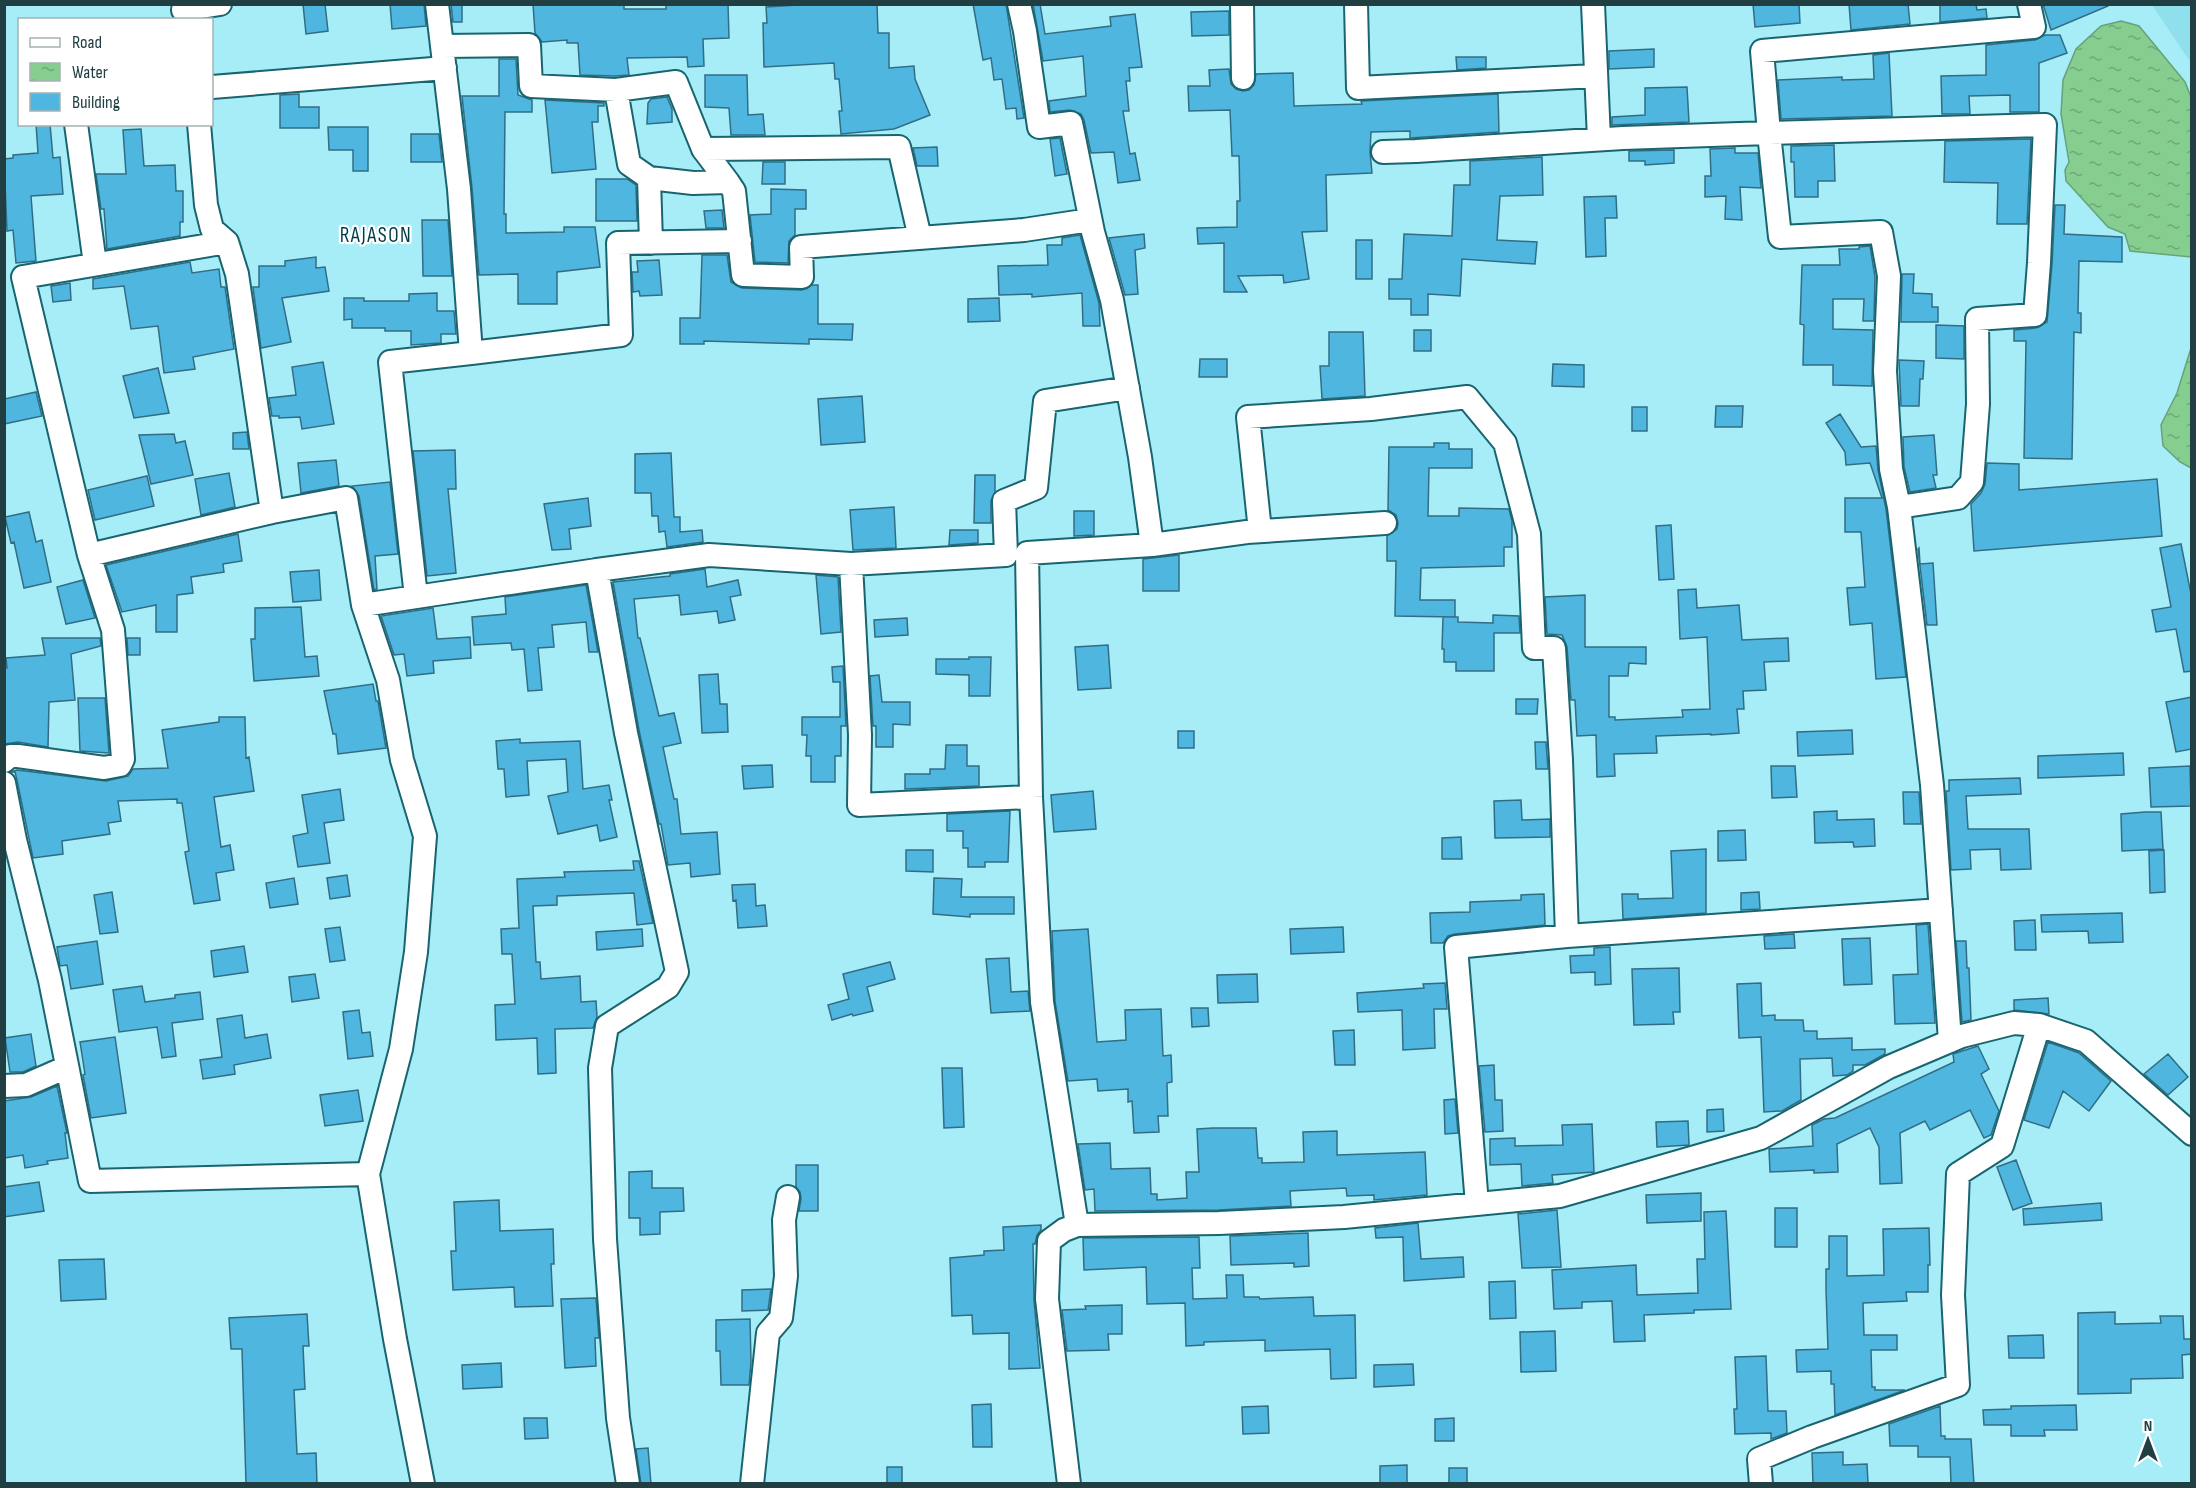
<svg xmlns="http://www.w3.org/2000/svg" width="2196" height="1488" viewBox="0 0 2196 1488" font-family="'Sofia Sans Condensed',sans-serif">
<style>
.built{fill:#8fe0ec}
.water{fill:url(#water-ripples);stroke:#68a279;stroke-width:1.5}
.building{fill:#4fb6df;stroke:#326d85;stroke-width:1.5}
.lines{fill:none;stroke-linecap:round;stroke-linejoin:round}
.minor-casing{stroke:#18656f;stroke-width:26}
.minor{stroke:#fff;stroke-width:22}
.labels{text-anchor:middle;dominant-baseline:central;stroke-width:4.5;stroke-linejoin:round;paint-order:stroke}
.quarter-label{font-size:21px;letter-spacing:1.5px;fill:#003d45;stroke:#fff}
</style>
<defs>
<pattern id="water-ripples" width="26" height="14" patternUnits="userSpaceOnUse" patternTransform="scale(1.5)"><rect width="26" height="14" fill="#86cd90"/><path d="M2 4q2-2 4 0t4 0M15 11q2-2 4 0t4 0" fill="none" stroke="#6da877"/></pattern>
</defs>
<rect width="100%" height="100%" fill="#a6edf8"/>
<path class="built" d="M2152,5H2191V63Z"/>
<path class="water" d="M2121,21L2139,26L2185,82L2191,97V257L2130,251L2125,234L2108,227L2066,181L2065,170L2069,162L2061,114L2063,80L2076,49L2101,26Z
M2191,348V468L2180,462L2163,446L2161,425L2177,393Z"/>
<path class="building" d="M303,4H325L328,31L306,34Z
M390,4H424L426,26L392,29Z
M451,4H462V22H453Z
M533,4H624V9H666V4H728L729,38L703,39L704,66L688,67L687,57L627,58L629,75L615,76L580,75L578,43H567V40L542,42L535,33Z
M814,4H877L878,33H889V68L914,66L915,79L930,115L894,129L841,134L839,111H842L839,79H835L834,63L764,67L763,23H767L766,7Z
M973,4H1006L1024,118L1017,119L1016,108L1006,109L1002,79L994,80L991,58L983,60Z
M1033,4H1040L1045,34L1111,26L1110,17L1135,14L1142,67L1129,68L1130,81H1126L1129,111H1123L1130,154L1135,153L1140,180L1118,183L1114,152L1091,153L1084,120L1081,114L1070,110L1050,112L1049,101L1086,96L1083,56L1043,61Z
M1753,4H1799L1800,23L1755,27Z
M1849,4H1908L1910,24L1851,30Z
M1940,4H1976L1977,10L1986,9L1987,18L1940,22Z
M2043,4H2108V6L2051,30Z
M1229,11V35L1192,36L1191,12Z
M2045,35H2060L2067,53L2039,63V112H2010V95L1969,96L1970,114H1942L1941,76L1986,75V45L2035,40Z
M1654,49V67L1609,69V51Z
M1889,53L1892,116L1781,119L1778,80L1842,77V80L1874,79L1873,55Z
M1456,57H1486V68L1457,70Z
M499,59H516L518,95L532,100V112H505L504,214H506V233L564,232V227H595L600,267L557,272V304H518V274L479,275L472,188L462,96H499Z
M1229,69L1231,84L1236,89L1243,91L1249,90L1254,85L1256,74L1293,73L1294,106L1362,104L1361,101L1498,94L1499,132L1410,138V131L1371,132L1370,152L1372,173L1326,175L1327,231L1302,232L1309,279L1284,283L1283,275L1238,276L1247,292H1224V243L1198,244L1197,228L1237,227V201H1240L1239,156H1232L1230,110L1189,111L1188,86H1210L1209,70Z
M705,75H747L748,115L763,114L765,135H731L729,108L705,107Z
M1687,87L1689,122L1612,125V117L1645,115V88Z
M299,94V107H319V128H280V95Z
M667,97L672,109V122L647,124L648,103L651,99Z
M545,100L604,103V106H598V122H592L596,169L552,173Z
M36,124H50L53,158L60,157L63,194L31,196L36,261L16,263L13,230L7,231L4,159L13,158V155L38,153Z
M328,127H368V171H353V150H329Z
M141,129L144,166L175,165L176,191H183V222H180V236L107,249L104,209H101L96,174H126L123,130Z
M411,134H439L442,162H411Z
M1060,138L1067,174L1055,176L1050,139Z
M2031,139L2027,224H1997L1998,183L1944,182L1945,141Z
M1834,145L1835,181H1818V197H1795L1794,162H1791V146Z
M937,147L938,166H917L913,148Z
M1735,148V153H1758L1761,188L1740,187L1742,220L1725,219L1726,196L1705,197V176H1711L1710,149Z
M1674,150V163L1645,165V161H1629V151Z
M1542,157L1543,195L1500,196L1497,240L1537,242L1535,264L1462,259L1460,296L1428,294V315H1411V299H1389V279H1402L1404,234L1452,236L1454,185H1470V161Z
M763,162H785V184H762Z
M596,179H627L636,185L637,221H596Z
M771,189L806,190V209H795V235L789,241L788,263L755,262L750,215L771,214Z
M1616,196L1617,218H1605L1606,256L1586,257L1584,197Z
M2055,205H2065L2064,234L2122,237V262L2079,261L2078,313H2081V333L2074,332L2072,459L2024,458L2026,341H2014V330L2036,328L2047,322L2052,264Z
M722,210L724,228H706L704,211Z
M422,220H448L452,276H423Z
M1144,234L1145,248L1135,250L1138,294L1125,295L1109,238Z
M1080,235L1099,303L1100,326H1083L1082,293L1032,297V294L999,295L998,266L1048,265L1047,245H1062V238Z
M1356,240H1372V279H1356Z
M1870,246L1875,277L1874,321H1863L1864,299H1833V329L1873,330L1872,386L1833,385V365H1803L1804,325L1800,324L1802,265H1840L1839,249H1859V247Z
M702,255H727L731,282L742,288L802,290L812,285H818V324H853L852,340L809,339V344L704,341V344H680V318H700Z
M316,257V268L325,267L329,291L282,298L291,342L261,348L253,287H259V266H285V261Z
M659,260L662,295L640,296L639,291L633,292L632,272H638L637,261Z
M190,262L192,273L219,269L221,287H225L234,349L193,357L195,369L164,373L158,326L131,329L124,286L93,289V279Z
M1902,274H1914L1913,293L1932,294V307H1938V322H1901Z
M70,283L71,300L53,302L51,286Z
M437,293V311H454L456,334H441V343L411,345V331H385V328H352V319L344,320V298H364V301H409V294Z
M999,298L1000,321L968,322V299Z
M1936,325L1964,326V359L1936,358Z
M1414,330H1431V351H1414Z
M1329,332H1363L1365,396L1322,399L1320,366H1329Z
M1200,359H1227V377H1199Z
M1899,360L1924,361L1923,379H1920L1919,406H1901Z
M323,362L334,424L302,429L300,417L279,418V416H272L269,398L296,395L292,367Z
M1553,364L1584,365V387L1552,386Z
M158,368L169,413L134,418L123,376Z
M36,392L42,416L4,424V399Z
M862,396L865,442L821,445L818,399Z
M1716,406H1743L1742,427H1715Z
M1632,407H1647V431H1632Z
M1840,414L1861,447L1876,446L1878,470L1886,509L1906,677L1876,679L1872,623L1850,625L1847,588L1865,587L1861,532H1845V498H1882L1870,463L1846,465L1845,452L1826,423Z
M247,432L249,449H233V433Z
M174,434L176,443L185,441L193,475L151,484L139,435Z
M1934,435L1937,475H1933L1936,488L1910,492L1904,467L1903,437Z
M1434,443H1449V449H1472V468H1429L1428,516H1459V508L1509,509L1512,521V547H1504V566L1421,568L1420,600H1455V617L1395,616L1396,561H1387V536L1397,529L1398,523L1396,515L1388,510L1389,447H1434Z
M455,450L456,489H448L456,573L427,576L413,451Z
M671,453L674,517H680V532L702,530L703,542L667,547L665,531L659,532L658,516H652L651,493H635V454Z
M336,460L339,486L301,493L298,463Z
M1987,463L2019,464V490L2157,479L2162,536L1974,551L1971,504L1981,493L1985,484Z
M229,473L235,507L201,515L195,479Z
M975,475H995V492L991,501V523H974Z
M147,476L154,506L95,520L88,490Z
M390,482L398,554L375,556L377,589L374,590L359,496L352,486Z
M588,498L591,526L569,529L571,549L552,550L544,504Z
M894,507L896,548L853,550L850,510Z
M1074,511H1094V535L1074,536Z
M29,512L36,542L42,540L51,582L24,588L14,542L11,543L5,517Z
M1671,525L1674,579L1659,580L1656,526Z
M950,530H978V543L949,545Z
M238,534L242,561L223,564L224,572L191,577L193,593L177,595V632H156V605L122,612L106,565Z
M2181,544L2192,599V671L2184,672L2176,629L2156,632L2152,610L2171,607L2160,548Z
M1919,548L1920,564L1933,563L1937,625H1927L1918,549Z
M1179,555V591H1143V559Z
M705,569L707,587L738,580L741,595L730,597L735,620L719,623L717,611L681,615L679,595L634,599L638,638H640L659,716L674,713L681,743L663,747L674,799H677L681,834L717,832L720,874L691,877L690,863L668,865L661,824H659L639,730L613,582L670,576V574Z
M319,570L321,600L293,602L290,572Z
M816,575L838,577L841,632L821,634Z
M83,580L95,618L66,624L57,587Z
M586,585L598,652H589L586,622L552,625L554,647L538,648L542,690L528,691L524,649L512,650L511,643L474,645L472,617L506,614L505,597Z
M1696,589L1697,608L1739,605L1742,640L1788,638L1789,661L1764,662L1766,690L1743,691L1744,709H1737L1739,733L1711,735V734L1656,736L1657,753L1614,754L1615,776L1597,777L1596,735L1577,736L1575,700H1571L1567,647L1562,635L1547,634L1545,597L1585,595V647H1646V664L1629,663L1628,676H1609V717H1615V720L1683,717L1682,710L1710,709L1707,637L1680,639L1678,590Z
M301,607L305,657L317,656L319,676L254,681L251,639H255V608Z
M433,608L437,639L470,637L471,658L433,661L434,673L407,676L404,654L394,655L381,616Z
M1493,615L1519,616L1520,633H1494V671H1456V662H1444V649H1442L1443,617H1458V622L1493,623Z
M907,618L908,635L875,637L874,620Z
M42,638H100L101,646L71,654L75,700L49,702L48,747L18,742L4,744V668H7L6,658L45,655Z
M127,638H140V655H128Z
M1108,645L1111,688L1078,690L1075,647Z
M969,657H991L990,696H969V675L936,674V659H969Z
M843,666L846,726H841V756H835V782H811V756H806L807,735H802V717H840V682H833L832,667Z
M718,674L720,704H727L728,732L702,733L699,675Z
M879,675L882,702H910V725L893,724V747H876V726H873L870,676Z
M373,684L376,701H378L386,748L338,754L336,734H333L324,691Z
M2192,697V749L2176,752L2166,702Z
M78,698H105L109,753L80,751Z
M1516,699H1538L1537,714H1516Z
M219,717H245L246,758L249,757L254,791L214,797L221,847L230,845L234,870L216,873L220,900L194,904L185,852L189,851L182,803H177V799L118,801L121,821L108,823L110,834L62,841L63,854L33,858L17,780L15,772H11L17,770L106,781L128,776L133,769L168,768L162,730L219,722Z
M1852,730L1853,754L1798,756L1797,732Z
M1178,731H1194V748H1178Z
M520,739V743L580,741L583,789L609,785L612,800H609L617,837L600,841L597,825L558,834L548,796L568,792L566,759L527,761L529,795L506,797L504,769H498L496,741Z
M1535,742H1546L1548,769H1536Z
M946,745H967V766H979V786L905,789V774H930V769H945Z
M2123,753L2124,775L2038,778V756Z
M772,765L773,787L744,789L742,766Z
M1771,766H1795L1797,797L1772,798Z
M2190,766L2191,806L2151,807L2149,768Z
M2020,778L2021,794L1966,796L1968,829H2029L2031,869L2001,870L2000,849L1970,850L1971,869L1951,870L1946,791H1949V780Z
M340,789L344,820L324,823L330,863L298,867L293,836L308,833L302,795Z
M1093,791L1096,829L1054,832L1051,795Z
M1903,792H1919L1921,824H1904Z
M1521,800L1522,820L1550,819V837L1495,838L1494,801Z
M1010,811L1008,862H985V867H968V848H963V831H947V814Z
M1837,811V820L1874,819L1875,846L1854,847L1853,842L1815,843L1814,812Z
M2145,812H2161L2163,849L2122,851L2121,814Z
M1745,830L1746,860L1718,861V831Z
M1461,837L1462,859H1442V838Z
M1706,849V913L1623,919L1622,894H1638V899L1673,898L1671,851Z
M906,850H933V872L906,871Z
M2164,850L2165,892L2150,893L2149,851Z
M633,861H639L653,923L637,925L634,893L557,896V905L533,906L536,962H540L541,979L580,976L581,1002L596,1001L597,1017L593,1028L555,1029L556,1073L538,1074L537,1038L496,1040L495,1005L515,1004L512,954H502L501,929L519,928L517,879L565,877L564,872L634,870Z
M347,875L350,896L330,899L327,878Z
M294,878L298,904L270,908L266,883Z
M934,878L962,879L961,897H1014V914H970V917L933,914Z
M755,884L756,906L765,905L767,926L738,928L736,900L733,901L732,885Z
M112,892L118,932L100,934L94,895Z
M1759,892L1760,909L1741,910V893Z
M1544,894L1545,925L1455,934L1448,936L1443,943H1431L1430,913L1470,912V902L1521,900V895Z
M2122,913L2123,942L2089,943L2088,931L2042,932L2041,915Z
M2035,920L2036,950H2015L2014,921Z
M1928,924L1935,1023L1895,1024L1893,975L1918,974L1916,925Z
M340,927L345,960L330,962L325,929Z
M1343,927L1344,952L1291,954L1290,929Z
M642,929L643,946L597,950L596,932Z
M1088,929L1097,1042L1126,1040L1125,1010L1161,1009L1163,1056L1171,1055L1172,1082L1167,1083L1168,1116H1158L1159,1132L1134,1133L1132,1101L1128,1102V1089L1098,1091L1097,1079L1068,1081L1055,1001L1052,931Z
M1794,934L1795,948L1765,949L1764,936Z
M1870,938L1872,984L1844,985L1842,939Z
M97,941L103,984L71,989L67,965L60,966L57,947Z
M1956,941H1966L1967,968H1969L1971,1020L1962,1022Z
M244,946L248,972L214,977L211,951Z
M1610,947L1611,984L1595,985V972L1571,973L1570,956L1594,955V948Z
M1009,958L1011,992L1028,991L1030,1011L991,1013L986,959Z
M890,962L895,979L867,987L873,1011L853,1016L852,1014L832,1020L828,1005L849,999L843,974Z
M1679,968L1680,1012H1673L1674,1024L1634,1025L1632,969Z
M315,974L319,998L292,1002L289,977Z
M1257,974L1258,1002L1218,1003L1217,975Z
M1445,983L1447,1009H1434L1435,1048L1403,1050L1402,1010L1358,1012L1357,993L1424,988L1423,984Z
M1761,983L1762,1016L1775,1015V1020H1803L1804,1031H1817V1039L1852,1038V1050L1885,1049V1054L1865,1065H1853V1071L1847,1075L1833,1076L1832,1058L1800,1059L1801,1100L1782,1111L1764,1112L1761,1037L1739,1038L1737,984Z
M142,986L145,1002L175,998V995L200,992L203,1019L172,1023L176,1056L162,1058L157,1027L119,1032L113,990Z
M2048,998L2049,1014L2014,1010V1000Z
M1191,1008H1208L1209,1026L1192,1027Z
M359,1010L362,1033L370,1032L373,1056L348,1059L343,1012Z
M242,1015L245,1038L267,1034L271,1058L234,1065L235,1074L203,1079L200,1060L222,1057L217,1019Z
M1354,1030L1355,1065H1335L1333,1031Z
M31,1034L36,1066L23,1072H10L5,1038Z
M115,1037L126,1113L91,1118L83,1075L85,1074L80,1042Z
M2048,1042L2079,1053L2111,1081L2089,1111L2063,1091L2049,1128L2024,1120Z
M1978,1046L1989,1069L1981,1074L1999,1111L1991,1135L1984,1138L1970,1110L1930,1130L1925,1121L1900,1133L1902,1183L1880,1184L1879,1147L1870,1128L1837,1144L1838,1172L1814,1173V1170L1770,1172L1769,1149L1813,1146L1812,1125L1824,1119L1835,1118L1954,1062L1953,1054Z
M2168,1054L2188,1077L2168,1095L2144,1074Z
M1494,1065L1495,1100H1502L1503,1131L1485,1132L1479,1066Z
M942,1068H962L964,1127L944,1128Z
M57,1086L67,1133H65L68,1158L47,1161L48,1164L25,1168L23,1155L4,1158V1101L31,1097Z
M358,1090L363,1121L325,1126L320,1095Z
M1455,1099L1458,1133L1445,1134L1444,1100Z
M1723,1109L1724,1131L1707,1132V1110Z
M1688,1121L1689,1145L1657,1147L1656,1122Z
M1592,1124L1594,1172L1552,1175L1553,1183L1522,1186L1521,1164L1490,1165V1139L1515,1138V1146L1563,1145L1562,1125Z
M1213,1128H1256L1258,1158H1262V1163L1304,1162L1303,1132L1337,1131V1155L1425,1152L1427,1195L1374,1200V1195L1347,1196L1346,1188L1290,1191L1291,1206L1219,1210L1095,1211L1094,1189L1085,1190L1078,1144L1110,1143L1111,1169L1150,1168L1151,1194H1157V1200L1187,1198L1186,1172H1199L1197,1129Z
M2016,1160L2032,1203L2013,1210L1997,1167Z
M796,1165H818V1211H799L801,1199L800,1192L796,1187Z
M652,1171V1188H683L684,1211L660,1212V1234L640,1235V1218H629V1172Z
M39,1182L44,1211L4,1217V1187Z
M1701,1193V1221L1647,1223L1646,1195Z
M499,1200L500,1231L553,1229L554,1264H551L553,1306L515,1307L514,1287L453,1290L451,1251H456L454,1202Z
M2101,1203L2102,1220L2024,1225L2023,1209Z
M1775,1208H1797V1247H1775Z
M1557,1210L1561,1267L1522,1268L1518,1214Z
M1726,1211L1731,1309L1694,1310V1313L1644,1315L1645,1341L1614,1342L1612,1301L1582,1302V1308L1554,1309L1552,1270L1636,1265L1637,1295L1698,1293L1697,1259H1705L1704,1212Z
M1418,1223L1421,1259L1463,1257L1464,1277L1404,1281L1403,1237L1376,1238L1375,1228Z
M1041,1225V1230L1037,1235L1035,1244H1033L1034,1300L1040,1368L1009,1369V1333L973,1334L972,1315L952,1316L950,1258L984,1255V1251L1004,1250L1003,1227Z
M1929,1228L1930,1265H1928V1292H1906L1907,1301L1863,1303L1864,1335H1897V1350H1871L1872,1387H1875V1390H1905L1835,1415L1834,1384H1831V1371L1797,1372L1796,1350L1828,1349L1826,1290V1269H1829V1236H1847V1276L1884,1275L1883,1229Z
M1308,1233L1309,1266L1294,1267V1263L1231,1265L1230,1236Z
M1199,1237L1200,1268H1192L1193,1299L1227,1298L1226,1275H1243L1244,1297H1259L1260,1299L1313,1297L1314,1316L1355,1315L1356,1378L1331,1379L1330,1349L1265,1351V1340L1204,1342V1345L1186,1346L1185,1303L1147,1304L1146,1267L1084,1270L1083,1238Z
M104,1259L106,1299L61,1301L59,1260Z
M1515,1281L1516,1318L1490,1319L1489,1282Z
M771,1289L768,1310L742,1311V1290Z
M596,1298L599,1338H595L596,1366L565,1368L561,1299Z
M1122,1305V1334H1108L1109,1350L1067,1351L1062,1310L1086,1309L1085,1306Z
M2115,1312V1324L2161,1323L2160,1316H2183L2184,1339H2192V1354L2182,1355L2183,1378L2131,1379V1393L2078,1394V1313Z
M307,1314L309,1346H303L305,1389L294,1390L297,1454L316,1453L317,1484H246L242,1349H231L229,1318Z
M750,1319L751,1362L749,1385H721L720,1351H716V1320Z
M1555,1331L1556,1371L1521,1372L1520,1332Z
M2043,1335L2044,1358H2009L2008,1336Z
M1766,1356L1768,1411H1786L1787,1433L1771,1439V1433L1735,1434L1734,1409H1737L1735,1357Z
M501,1363L502,1387L463,1389L462,1365Z
M1413,1364L1414,1385L1374,1387V1365Z
M991,1404L992,1447H973L972,1405Z
M2076,1405L2077,1430H2044L2045,1436H2011V1425H1984L1983,1410L2011,1409V1406Z
M1268,1406L1269,1433L1243,1434L1242,1407Z
M1940,1406L1941,1436H1945V1439H1971L1974,1484H1951L1950,1457H1918V1446H1890L1889,1424Z
M524,1418H547L548,1438L525,1439Z
M1454,1418V1441H1435V1419Z
M648,1448L651,1484H641L636,1449Z
M1843,1452V1465L1867,1464L1868,1483L1813,1484L1812,1453Z
M1407,1465V1484H1380V1466Z
M887,1467H902V1484H887Z
M1449,1468H1467V1484H1449Z"/>
<g class="lines">
<defs>
<path id="minor" d="M437,4L459,189L471,353L390,362L416,597L597,570L626,733L677,972L668,987L607,1026L600,1068L605,1239L618,1418L628,1484
M1019,4L1025,31L1039,127L1071,123L1093,232L1112,300L1140,457L1152,545L1027,553L1031,797L1042,1002L1077,1225
M1242,4L1243,78
M1356,4L1358,88L1596,76
M1593,4L1599,139
M183,10L220,4
M442,46L529,45L531,86L616,90
M212,87L445,68
M76,124L95,264
M199,124L206,205L212,229L227,242
M703,149L899,147L920,238
M1383,152L1416,151L1623,138L1769,133L1780,237L1881,232L1889,276L1885,371L1891,469L1899,507
M649,178L651,243
M728,182L703,149L676,82L616,90L629,164L649,178L693,183L728,182L734,191L743,275L802,277L801,247L1024,230L1090,220
M471,353L621,335L618,243L740,241
M1260,531L1248,417L1371,409L1467,397L1505,443L1529,534L1534,648H1554L1561,760L1567,936L1941,910
M1152,545L1247,532L1385,523
M89,555L272,512
M597,570L709,555L851,564
M363,605L416,597
M4,761L10,756H18L104,768L120,765L123,759L113,630L89,555L23,277L227,242L237,274L272,512L346,498L363,605L388,680L402,760L425,836L416,952L401,1049L368,1174
M4,783L15,840L50,980L90,1181L368,1174L395,1339L423,1484
M1031,797L859,805L860,735L851,564L1006,555L1004,501L1036,488L1045,401L1128,388
M1950,1041L1932,785L1899,507L1958,498L1972,482L1978,404L1977,319L2035,315L2039,263L2045,125L1769,133L1762,51L2034,27L2029,4
M4,1086L26,1085L67,1067
M1477,1204L1456,947L1567,936
M752,1484L768,1333L781,1318L786,1276L784,1220L788,1197
M1069,1484L1047,1299L1049,1241L1064,1230L1077,1225L1219,1223L1344,1217L1560,1196L1761,1138L1889,1067L1962,1036L2014,1023L2039,1025L2086,1041L2192,1134
M1761,1484L1759,1459L1812,1437L1958,1385L1953,1295L1958,1174L2002,1146L2039,1025"/>
</defs>
<use href="#minor" class="minor-casing"/>
<use href="#minor" class="minor"/>
</g>
<g class="labels">
<g class="quarter-label">
<text x="376" y="235">RAJASON</text>
</g>
</g>
<rect width="2196" height="1488" fill="none" stroke="#213e42" stroke-width="12"/>
<rect x="18" y="18" width="195" height="108" fill="#ffffff" stroke="#a6b2b3" stroke-width="1.5"/>
<rect x="30" y="38" width="30" height="9" fill="#ffffff" stroke="#a6b2b3" stroke-width="1.5"/>
<text x="72" y="48" font-size="18" fill="#213e42">Road</text>
<rect x="30" y="63" width="30" height="18" fill="url(#water-ripples)" stroke="#a6b2b3" stroke-width="1.5"/>
<text x="72" y="78" font-size="18" fill="#213e42">Water</text>
<rect x="30" y="93" width="30" height="18" fill="#4fb6df" stroke="#a6b2b3" stroke-width="1.5"/>
<text x="72" y="108" font-size="18" fill="#213e42">Building</text>
<g transform="translate(2148 1440)" stroke="#ffffff" stroke-width="4.5" paint-order="stroke">
<path d="M0-4.5L10 22L0 15L-10 22Z" fill="#213e42"/>
<text y="-9" font-size="16" font-weight="bold" text-anchor="middle" fill="#213e42">N</text>
</g>
</svg>
